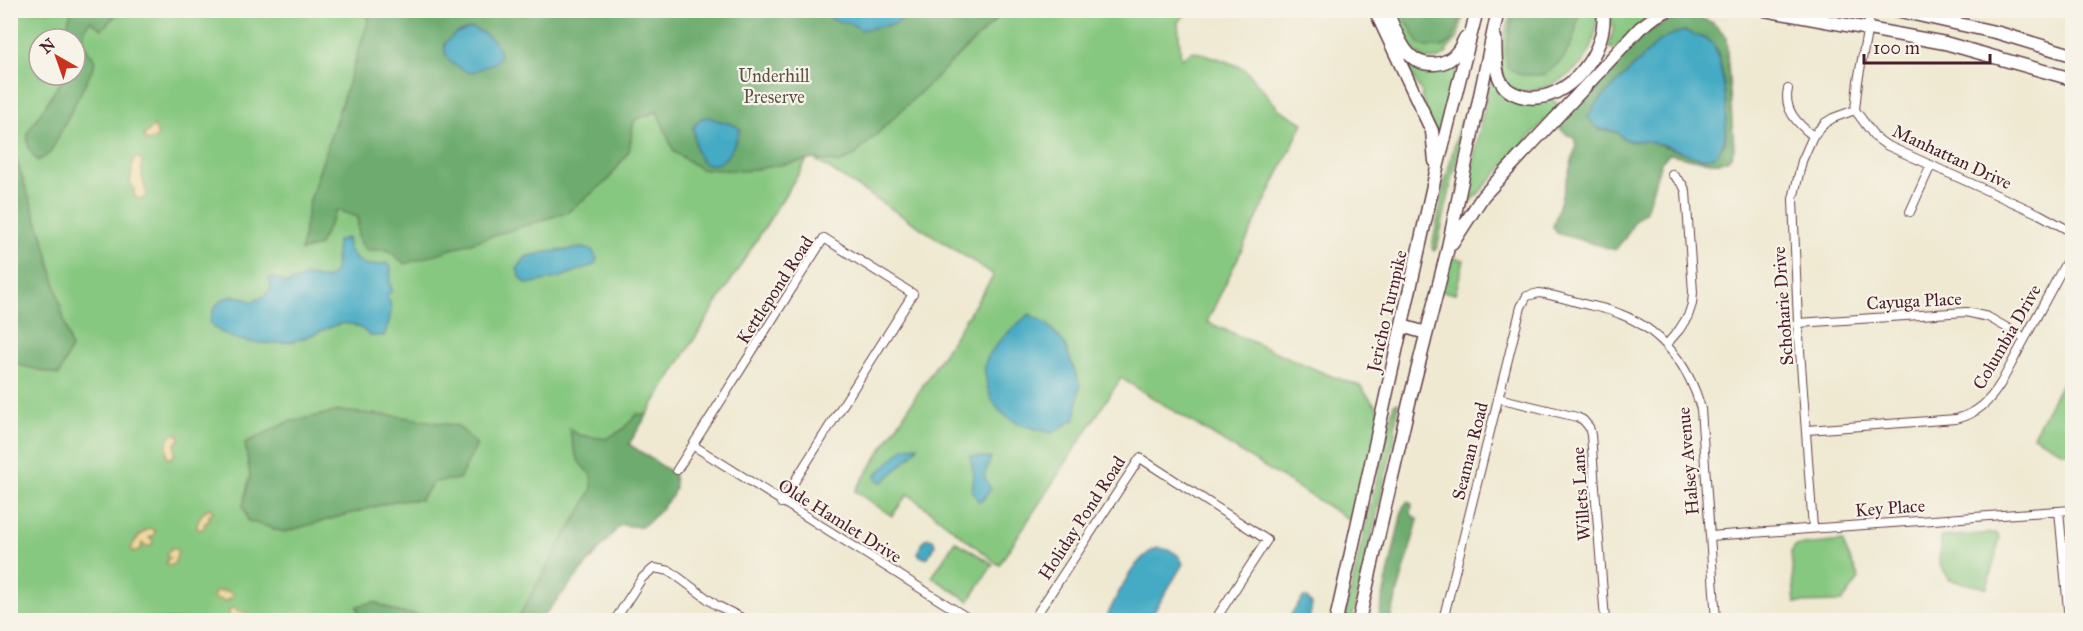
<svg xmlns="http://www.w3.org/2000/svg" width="2083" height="631" viewBox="0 0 2083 631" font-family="'IM FELL Great Primer',serif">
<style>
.green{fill:#87c880;stroke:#687456;stroke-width:1.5;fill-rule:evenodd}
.forest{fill:#6dac6e;stroke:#5c664c;stroke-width:1.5;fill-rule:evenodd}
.sand{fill:#eeda9e;stroke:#9c7c64;stroke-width:1.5}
.water{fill:#44aac4;stroke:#476478;stroke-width:1.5}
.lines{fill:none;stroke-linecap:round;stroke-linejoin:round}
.street-casing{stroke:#633d44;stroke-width:10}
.primary-casing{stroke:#633d44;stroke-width:15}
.street{stroke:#fff;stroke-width:8}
.primary{stroke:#fff;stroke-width:12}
.labels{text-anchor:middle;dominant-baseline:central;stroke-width:4.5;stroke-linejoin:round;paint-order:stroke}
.park-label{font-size:18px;fill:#5c5244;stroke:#f7f3e8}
.street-label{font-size:18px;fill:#4a1f2b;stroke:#f7f3e8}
</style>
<rect width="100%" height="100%" fill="#f7f3e8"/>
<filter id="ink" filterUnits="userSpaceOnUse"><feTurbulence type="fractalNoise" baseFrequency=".0167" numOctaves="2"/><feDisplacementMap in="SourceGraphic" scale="12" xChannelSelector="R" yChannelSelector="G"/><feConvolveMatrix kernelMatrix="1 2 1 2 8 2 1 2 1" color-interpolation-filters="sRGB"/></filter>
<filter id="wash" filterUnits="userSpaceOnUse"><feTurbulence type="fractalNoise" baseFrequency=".008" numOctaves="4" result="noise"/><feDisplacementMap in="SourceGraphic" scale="24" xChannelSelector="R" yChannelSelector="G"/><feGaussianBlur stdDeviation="1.35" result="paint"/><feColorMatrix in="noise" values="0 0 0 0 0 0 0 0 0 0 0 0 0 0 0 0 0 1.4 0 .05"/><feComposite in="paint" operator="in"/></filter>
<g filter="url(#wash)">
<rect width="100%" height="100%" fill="#efe9d2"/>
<path class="green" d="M10,11H360L369,19L309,203L318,246L337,210L358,217V239L568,212L608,180L629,151L634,120L657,111L670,140L732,11H1189L1178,22L1181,59L1193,51L1223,60L1245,69L1279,109L1303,123L1207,322L1326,374L1360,386L1383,415L1358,525L1121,378L999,565L908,494L892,516L855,491L994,275L814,159L839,163L908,30L807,160L615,465L523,620H446L441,617L400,613L374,602L361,619L362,620H11ZM39,39H75V75H39Z
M1392,11H1465L1457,39L1446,51L1447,53C1418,77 1402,31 1392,11Z
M1512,11H1597C1598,28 1595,44 1585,59C1572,78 1518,109 1503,78C1494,59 1506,29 1512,11Z
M1607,11H1657L1614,49L1609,48L1614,26L1608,24Z
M1401,54C1415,67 1426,71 1445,72L1451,65L1455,67L1458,65L1439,145L1421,96L1423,95Z
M1491,73H1494C1511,104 1516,107 1551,98L1559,105L1466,207H1464Z
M1464,118L1465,122L1437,247L1434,251L1432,248L1444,187L1460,123Z
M1446,256L1464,260L1455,294L1438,290Z
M2072,363V451L2063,452L2033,436Z
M1398,403L1394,439L1352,620H1344L1394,404Z
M1996,533L2000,538L1987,588L1950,580L1939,563L1941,537Z
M955,541L993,564L969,601L932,577Z
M1842,541L1859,579L1842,602L1795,603L1791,552L1795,546Z"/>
<path class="forest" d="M825,10C833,26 849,18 861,30L895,24L912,11H1005L854,156L839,163L814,159L745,171L701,169L674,152L657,111L634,120L629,151L608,180L568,212L405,264L388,250H366L358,239V217L337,210L318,246L301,251L309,203L369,19L360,11ZM445,43L474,70L470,72C454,65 444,63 445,43ZM701,118C710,117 717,122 726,123L696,150L693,127Z
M71,11H117L115,16L102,29L90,21L85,28L82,42L95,60L94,66L50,153L38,161C29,151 26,146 28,132L65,75H75V39H71L66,30Z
M1401,11H1462C1455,36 1453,55 1420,45Z
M1514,11H1580L1573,40L1563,59L1544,75H1522L1508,68L1505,52Z
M1692,15L1713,23L1726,37L1734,148C1733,152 1731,158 1727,160C1717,167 1682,156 1670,154L1661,162L1646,211L1636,219L1625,238L1615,250L1557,233L1553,227L1576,147L1574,137L1568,135L1557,126L1559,121L1642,35L1668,21ZM1678,33C1687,35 1702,35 1710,41C1726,53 1727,123 1725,142L1723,146L1702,159L1646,140L1630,142L1623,138L1617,132L1599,130L1596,104L1658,42Z
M11,145L45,243L71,348L59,375L11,363Z
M339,411L397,416L458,426L477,445L459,479L434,482L420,500L395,501L284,532L248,521L243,506L250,476L245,443L288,422Z
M637,414L647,415L629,444L674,474L675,488L672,496L652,519L641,527L620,525L540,620H517L561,542L583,507L592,488L591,474C574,463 575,448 569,429L579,435L606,439L622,430Z
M1408,501L1412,504L1411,514L1418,520L1390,620H1378L1403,507Z
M374,602L400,613L442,617L446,620H361L357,606Z"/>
<path class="sand" d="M154,126L158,136L149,142L145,140L144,135Z
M137,157L142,161C141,179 143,179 147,195L142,199L136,198L133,192L135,189L130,183L133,160Z
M176,434L179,435L180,439L175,444V454L170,459L167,456V441L171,435Z
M210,508L213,512L209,515V520L204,524L205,527L200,530L197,528C197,521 203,510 210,508Z
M150,528L155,531L154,535L149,538L152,539L153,544L147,547L142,543L141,549L133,552L131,549C134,540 142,532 150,528Z
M173,547L178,552L174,564L169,566L166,564L167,560L170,558L167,557V553Z
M217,591H229L232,595L231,598L224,602L220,599L215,600L213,594Z
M235,608L237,612H246L248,615L246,620L229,616V609Z"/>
<path class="water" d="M825,11H912L895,24L860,30C849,18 833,27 825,11Z
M472,28C487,34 496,40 500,55L496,62L470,73C454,65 444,63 445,43L456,33Z
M1685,31L1712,42C1723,62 1738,145 1712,157C1698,163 1674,146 1659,144C1654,143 1650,141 1646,141C1630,139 1629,145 1617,132C1604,130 1595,130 1588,117L1596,104L1658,42L1668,36Z
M709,117C722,124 730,120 740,129C735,143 727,168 708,164C703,163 700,160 698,155C694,148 695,136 693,128L701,118Z
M347,238C348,260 366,270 386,263L391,267L390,282L392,291L387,295C395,309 389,322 384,336H370C348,312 331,328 307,337C280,347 231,347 210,323C213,299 232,289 252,302L265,296L271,288L269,278L279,279L286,284L307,276L327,279L335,272L337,241Z
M582,248L592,250L597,259L594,265L558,278L527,284L520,277L517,269L526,257L547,252Z
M1029,314L1047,324L1064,343L1080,385L1075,419L1052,433C1018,425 991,418 986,379C985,373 983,367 986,361C994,342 1014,328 1029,314Z
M918,446L912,455L883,482L877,481L876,475L905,447Z
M970,456L991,458L984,476L991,489L983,500L979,502L972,491L974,474Z
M929,538L934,541L935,545L928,557L924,558L919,555L918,551L925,539Z
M1158,548C1169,549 1179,552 1183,564L1149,620H1105C1116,599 1133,556 1158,548Z
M1303,598H1307L1312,604L1309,620H1287Z"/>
</g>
<g filter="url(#ink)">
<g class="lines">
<defs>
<path id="street" d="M1871,10L1858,81L1855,110L1875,137L1886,145L2039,214L2072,232
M1788,89C1783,110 1798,124 1813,136
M1910,212L1931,165
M1798,323L1966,312L1988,317L2025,338
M1666,345L1679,330L1688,316L1692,304L1693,292L1686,192L1683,185L1672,174
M1498,398L1577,417L1583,420L1589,427L1591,435L1605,620
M1807,430L1956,419C1978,413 1989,402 2001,383L2072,251
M694,446L971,620
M677,470L824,238L913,294L781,503
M2059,511L2069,620
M1813,528L1798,323L1793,199L1802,161L1813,136L1825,123L1833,118L1855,110
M1710,536L2072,510
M615,620L642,578L654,568L670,571L716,605L746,620
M1033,620L1140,458L1267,540L1215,620
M1443,620L1521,307L1527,296L1539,293C1554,295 1569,300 1584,304C1596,307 1609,309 1620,314C1662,330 1690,367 1701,409L1716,620"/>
<path id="primary" d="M1375,10L1432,131L1435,161
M1386,10C1393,24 1398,42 1408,53C1422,69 1447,67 1458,51C1461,47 1463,42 1465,38
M1765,10L1945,43L2072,79
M1896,10L1999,33L2072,55
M1495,38C1496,51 1494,72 1502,83C1507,92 1516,95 1525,97C1568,104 1609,50 1603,10
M1452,244L1483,196L1640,28L1656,16L1668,10
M1402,326L1426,333
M1336,620L1436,172L1477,10
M1359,620L1409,403L1447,252L1498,10"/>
</defs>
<use href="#street" class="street-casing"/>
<use href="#primary" class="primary-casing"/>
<use href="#street" class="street"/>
<use href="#primary" class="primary"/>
</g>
</g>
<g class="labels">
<g class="park-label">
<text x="774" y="76">Underhill<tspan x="774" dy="21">Preserve</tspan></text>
</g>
<g class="street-label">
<text transform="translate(1952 157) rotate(25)">Manhattan Drive</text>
<text transform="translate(775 290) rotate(-57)">Kettlepond Road</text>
<text transform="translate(1914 301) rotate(-3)">Cayuga Place</text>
<text transform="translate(1783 306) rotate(-94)">Schoharie Drive</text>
<text transform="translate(1387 311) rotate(-77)">Jericho Turnpike</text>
<text transform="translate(2007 337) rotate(-60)">Columbia Drive</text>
<text transform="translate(1470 451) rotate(-76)">Seaman Road</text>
<text transform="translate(1688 461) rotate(-95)">Halsey Avenue</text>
<text transform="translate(1581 494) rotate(-94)">Willets Lane</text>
<text transform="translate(1890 508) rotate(-4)">Key Place</text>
<text transform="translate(1082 518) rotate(-57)">Holiday Pond Road</text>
<text transform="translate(840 521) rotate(32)">Olde Hamlet Drive</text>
</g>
</g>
<rect width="2083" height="631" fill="none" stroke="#f7f3e8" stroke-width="36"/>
<g transform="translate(57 57) rotate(320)"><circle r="28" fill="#f7f3e8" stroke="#b29e9c" stroke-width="1.5"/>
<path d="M0-4.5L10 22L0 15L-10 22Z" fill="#c8321e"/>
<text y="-9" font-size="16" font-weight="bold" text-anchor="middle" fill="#4a1f2b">N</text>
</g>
<path d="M1864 54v9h126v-9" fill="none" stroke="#4a1f2b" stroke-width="3"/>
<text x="1873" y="54" font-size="18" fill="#4a1f2b" stroke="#f7f3e8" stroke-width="4.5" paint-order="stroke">100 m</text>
</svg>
